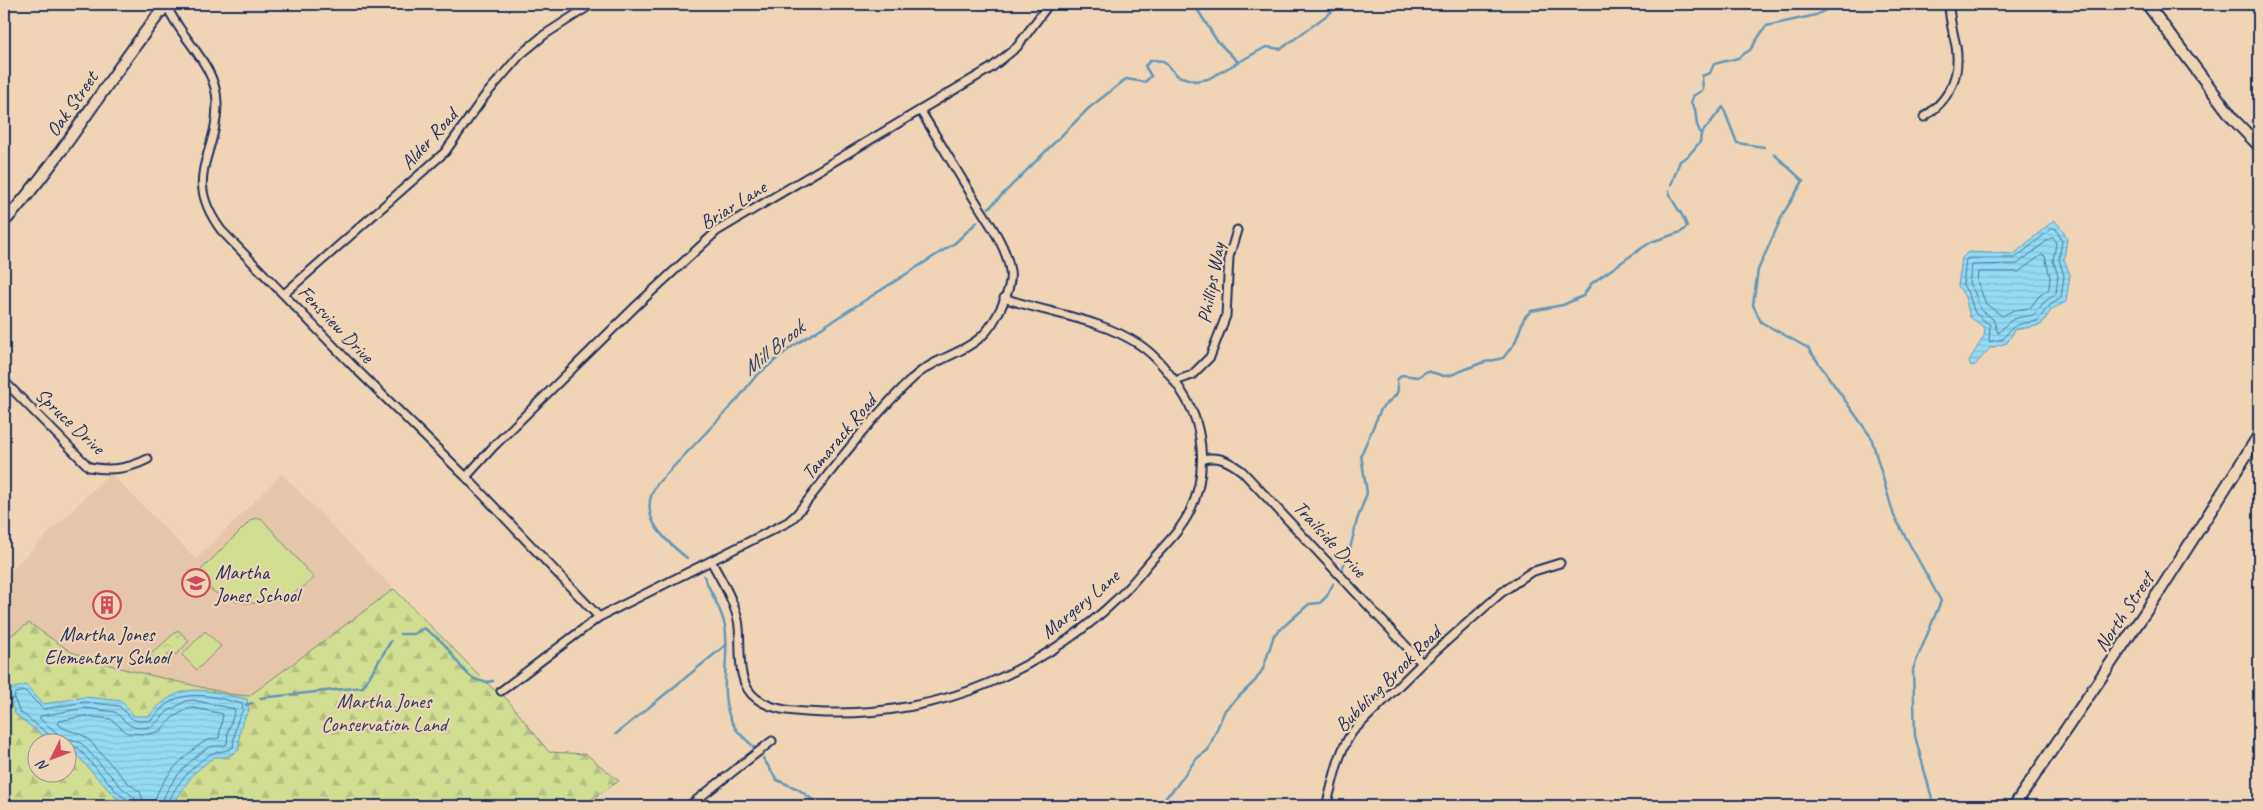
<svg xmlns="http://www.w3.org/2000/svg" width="2263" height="810" viewBox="0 0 2263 810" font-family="Caveat,sans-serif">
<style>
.built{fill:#e6c6a9}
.green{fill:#d1de92;stroke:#768678}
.forest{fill:url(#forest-firs);stroke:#768678;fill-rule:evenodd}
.park{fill:url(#park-crowns);stroke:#768678}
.water{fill:url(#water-rules);stroke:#6497b9}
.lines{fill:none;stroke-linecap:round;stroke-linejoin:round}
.shore{stroke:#4b749a;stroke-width:1}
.stream{stroke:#6497b9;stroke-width:2.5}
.street-casing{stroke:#1b2f5e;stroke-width:11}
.secondary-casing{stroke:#1b2f5e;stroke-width:14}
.street{stroke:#efd5b6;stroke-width:7}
.secondary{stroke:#efd5b6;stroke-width:10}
.labels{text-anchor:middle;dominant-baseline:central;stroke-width:4.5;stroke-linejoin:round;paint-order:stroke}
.street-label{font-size:20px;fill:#1b2f5e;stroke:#efd5b6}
.poi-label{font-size:20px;fill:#1b2f5e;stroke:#efd5b6;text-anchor:start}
.park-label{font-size:20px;fill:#2d4063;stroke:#efd5b6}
.water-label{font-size:21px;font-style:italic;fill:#27406d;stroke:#efd5b6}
</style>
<defs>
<pattern id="forest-firs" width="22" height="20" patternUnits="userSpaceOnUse" patternTransform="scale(1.25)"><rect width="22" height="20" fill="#d1de92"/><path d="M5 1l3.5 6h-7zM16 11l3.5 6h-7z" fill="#b3bf80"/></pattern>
<pattern id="park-crowns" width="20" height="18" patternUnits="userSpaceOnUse" patternTransform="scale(1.25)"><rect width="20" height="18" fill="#d1de92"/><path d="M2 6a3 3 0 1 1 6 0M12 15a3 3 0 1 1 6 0" fill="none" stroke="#b3bf80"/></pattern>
<pattern id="water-rules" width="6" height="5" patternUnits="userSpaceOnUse" patternTransform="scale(1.25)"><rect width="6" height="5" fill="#94dcf5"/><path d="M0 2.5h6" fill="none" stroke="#7fbdd4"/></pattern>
</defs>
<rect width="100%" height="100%" fill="#efd5b6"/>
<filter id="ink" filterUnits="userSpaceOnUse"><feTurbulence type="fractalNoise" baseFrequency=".02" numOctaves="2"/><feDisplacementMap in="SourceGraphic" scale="10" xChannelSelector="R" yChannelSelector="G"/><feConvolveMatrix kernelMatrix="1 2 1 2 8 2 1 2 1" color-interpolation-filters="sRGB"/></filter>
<g filter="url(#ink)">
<path class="built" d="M110,473L196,559L282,474L394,589L249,696L230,694L116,667L71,652L29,623L4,640V577Z"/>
<path class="green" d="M261,518L314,578C283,609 223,615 197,574L252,519Z
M205,631L221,646L197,670L182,655Z"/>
<path class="forest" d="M394,589L492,688L506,698L549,752L586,754L619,781L582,806H4V640L29,623L71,652L116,667L230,694L249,696ZM38,742H68V772H38Z"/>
<path class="park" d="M178,630L189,641L176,655L172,651L159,664L150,655Z"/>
<path class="water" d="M2054,220L2063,230L2067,239L2064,259L2070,275L2066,302L2052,309L2041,325L2015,330L2007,343L1990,348L1975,365L1971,366L1969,361L1984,336L1985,328L1970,317L1965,297L1958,286L1962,258L1968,252L2014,254Z
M26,685L43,704L85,697L122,701L134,716H149C182,678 204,691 247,699L249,711C240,723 239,734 239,750L227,757H214L193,774L172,806H129L115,797L74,752L68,750V742H51L15,714L9,698L11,689Z"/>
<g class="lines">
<path class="shore" d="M2053,228L2056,229L2062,241L2059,259L2064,276L2061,298L2049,306L2037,321C2018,325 2016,321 2003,339L1989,342L1990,325L1975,313L1969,295L1963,285L1966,259L1969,258H2015Z
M2051,238H2054L2056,244L2053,260L2058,276L2056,294L2044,302L2034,315C2016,318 2011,317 2000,332L1998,333L1993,319L1980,309L1975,293L1969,283L1972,265L2017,264Z
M2042,255L2045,256L2050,277L2049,289L2039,296L2030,308L2014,310L2002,316L1986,304L1977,281L1978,272H2018Z
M54,742L52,737L19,711L14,698L15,693L25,691L43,709L85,702L119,706C132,718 130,723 151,720C155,717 158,712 162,708C185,687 215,697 242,704L243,710C235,722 235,733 233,747C225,753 218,750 211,754C196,762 170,789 168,806
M68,745L78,748L118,793L129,801L131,806
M137,806L134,797L122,788L81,743L71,739L61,740L57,733L40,719V716L85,708L115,712C130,725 130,731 153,726L167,712L186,701L193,700L234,709L235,711L228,731L227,744C221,748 214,744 208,748C192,757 163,787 162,806
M145,806L140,792L127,782L88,739C77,730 70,734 58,724L59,721L85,716L111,719L127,733L149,734L160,731L172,718L189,708H194L223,714L219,738C214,739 209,739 204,742C186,753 155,784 154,806"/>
<path class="stream" d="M1194,4L1217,41L1239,63
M1502,4H1504
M1701,134L1723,107L1737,143L1764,147
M1774,154L1803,181L1783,214L1758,270L1753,305L1761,322L1808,348L1871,437L1894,516L1941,601L1913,669L1915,736L1934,806
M1671,185L1680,161L1688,156L1700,142L1701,134L1697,125L1695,109L1691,103L1693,96L1703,90L1702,76L1710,73L1714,64L1738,58L1750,50L1766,26L1816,15L1837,4
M989,208L1089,108L1126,79L1145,82L1151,76L1145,66L1151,60L1163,61L1178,76L1195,81L1208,79L1266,47L1281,49L1342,4
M687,558C663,539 636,515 657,484L737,400L755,377L790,348L955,243L977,222
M1341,570L1348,557L1357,520L1367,493L1361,455L1381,409L1396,395L1398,390L1397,380L1402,375L1418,377L1427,371L1444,376L1451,375L1481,363L1503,358L1515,343L1524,318L1531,311L1563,305L1583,296L1592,283L1639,250L1651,242L1681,232L1687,227C1684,213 1672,205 1669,191
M704,576C710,592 722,610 725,626C731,660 715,698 736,729C741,736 749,742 755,748
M400,634H414L424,628C430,633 437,637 443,643C458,659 467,687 493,681
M260,698L363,687L391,641
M4,701L12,699
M246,705L252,703
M616,734L727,644
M763,758L777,780L798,789L821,806
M1157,806L1175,788L1196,759L1208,750L1225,710L1255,681L1263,669L1274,635L1309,604L1320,603L1327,596L1333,584"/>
<defs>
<path id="street" d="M166,4C179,37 216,64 217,102C218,157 181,175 221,230L350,363L466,477L599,617
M1924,117C1949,100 1961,76 1956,46C1953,32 1949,18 1949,4
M284,294L445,152L484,97L520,55L544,35L592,4
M4,381L89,467C111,471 128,469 148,459
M1175,381L1192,375L1210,357L1226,316L1229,257L1237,230
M1202,459C1220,456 1227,460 1242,471L1422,663
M466,477L493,447L636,306L717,231L991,68L1017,47L1049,4
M711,561C721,579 733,599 738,620C743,644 733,682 757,699C776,713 807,712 829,713C882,714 941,704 989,683C1035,663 1081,634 1117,599C1129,588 1140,574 1150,562C1164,546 1181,530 1190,511C1207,476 1205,430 1185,397C1173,377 1159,358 1140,345C1099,318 1049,314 1004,298
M501,691L599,617L788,522L796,515C834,468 870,418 914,377C933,359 963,354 982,336C995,324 1013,289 1010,271C1006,244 987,220 973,197C955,168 938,139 920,110
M689,806L772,741
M1326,806C1334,781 1337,753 1353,731L1422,663L1501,593L1531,572L1560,563"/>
<path id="secondary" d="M2147,4L2235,121L2259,146
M4,222C65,155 110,74 167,4
M2014,806L2161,589L2259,435"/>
</defs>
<use href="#street" class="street-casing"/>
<use href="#secondary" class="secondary-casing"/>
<use href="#street" class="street"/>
<use href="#secondary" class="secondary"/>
</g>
</g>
<defs>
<symbol id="school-ring" viewBox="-11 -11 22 22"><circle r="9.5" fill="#efd5b6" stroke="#d1495b" stroke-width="1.5"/><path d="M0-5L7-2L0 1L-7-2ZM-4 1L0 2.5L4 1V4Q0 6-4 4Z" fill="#d1495b"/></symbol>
<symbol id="building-ring" viewBox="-11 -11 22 22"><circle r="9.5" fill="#efd5b6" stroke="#d1495b" stroke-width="1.5"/><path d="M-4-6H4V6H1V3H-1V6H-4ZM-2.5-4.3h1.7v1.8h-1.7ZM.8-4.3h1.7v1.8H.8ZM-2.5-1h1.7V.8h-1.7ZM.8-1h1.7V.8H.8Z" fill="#d1495b"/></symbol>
</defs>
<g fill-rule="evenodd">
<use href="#school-ring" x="180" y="567" width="32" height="32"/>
<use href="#building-ring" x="91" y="589" width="32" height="32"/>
</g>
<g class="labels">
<g class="street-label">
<text transform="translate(72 104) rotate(-55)">Oak Street</text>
<text transform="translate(429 139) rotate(-48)">Alder Road</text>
<text transform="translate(733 205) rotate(-32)">Briar Lane</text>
<text transform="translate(1211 283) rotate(-80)">Phillips Way</text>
<text transform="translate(336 324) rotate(46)">Fensview Drive</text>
<text transform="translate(70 421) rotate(43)">Spruce Drive</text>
<text transform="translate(839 437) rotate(-50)">Tamarack Road</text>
<text transform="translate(1330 539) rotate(47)">Trailside Drive</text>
<text transform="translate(1080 604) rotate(-40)">Margery Lane</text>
<text transform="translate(2124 612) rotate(-56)">North Street</text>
<text transform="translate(1388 679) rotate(-45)">Bubbling Brook Road</text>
</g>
<g class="poi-label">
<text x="215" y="572">Martha<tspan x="215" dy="23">Jones School</tspan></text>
<text x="107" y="634" text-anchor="middle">Martha Jones<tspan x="107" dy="23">Elementary School</tspan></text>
</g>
<g class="park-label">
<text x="384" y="701">Martha Jones<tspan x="384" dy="23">Conservation Land</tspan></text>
</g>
<g class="water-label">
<text transform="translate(773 348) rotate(-39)">Mill Brook</text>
</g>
</g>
<rect width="2263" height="810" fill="none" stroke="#efd5b6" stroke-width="20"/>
<rect x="10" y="10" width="2243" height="790" fill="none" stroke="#1b2f5e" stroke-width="2" filter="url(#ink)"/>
<g transform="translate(52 758) rotate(228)"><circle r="24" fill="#efd5b6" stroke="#9a9393"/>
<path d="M0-4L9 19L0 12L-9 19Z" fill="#d1495b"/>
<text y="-8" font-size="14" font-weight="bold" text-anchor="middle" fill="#1b2f5e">N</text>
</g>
</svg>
